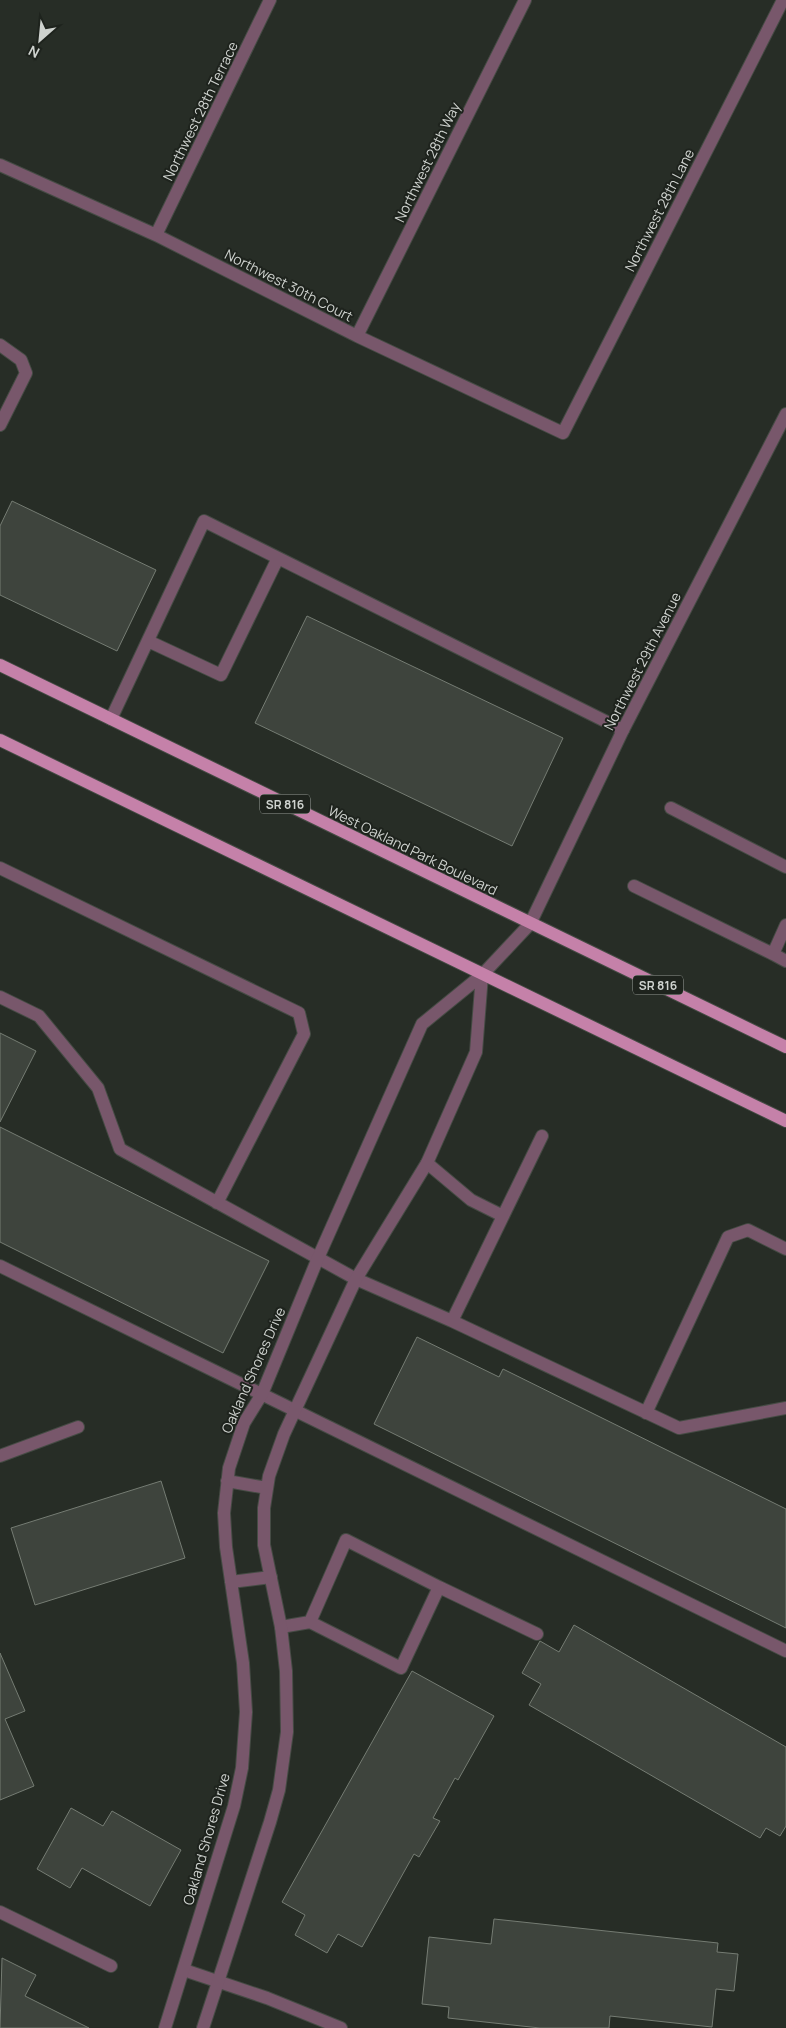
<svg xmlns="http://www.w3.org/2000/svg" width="786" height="2028" viewBox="0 0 786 2028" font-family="Manrope,sans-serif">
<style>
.building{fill:#3e443d;stroke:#757c73}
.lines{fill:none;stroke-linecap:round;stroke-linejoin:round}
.service-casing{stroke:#454b44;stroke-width:14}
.minor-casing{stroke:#454b44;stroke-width:14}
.primary-casing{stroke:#454b44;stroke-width:14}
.service{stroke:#78576b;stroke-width:12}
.minor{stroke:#78576b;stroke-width:12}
.primary{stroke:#c581a9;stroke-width:12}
.labels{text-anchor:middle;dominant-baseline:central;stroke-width:4;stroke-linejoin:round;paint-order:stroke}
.shield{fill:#1e231d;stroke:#999e99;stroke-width:1}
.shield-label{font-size:12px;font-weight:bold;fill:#ced2ce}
.street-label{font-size:14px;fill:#ced2ce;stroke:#1e231d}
</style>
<rect width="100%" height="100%" fill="#272d26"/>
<path class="building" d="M12,501L156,570L117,651L0,595V526Z
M307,616L563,738L512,846L255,723Z
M0,1033L36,1051L0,1122Z
M0,1127L269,1261L223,1353L0,1242Z
M417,1337L499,1377L503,1369L786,1509V1628L374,1424Z
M161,1481L185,1558L35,1605L11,1528Z
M574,1625L786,1747V1826L780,1836L766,1828L760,1838L529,1705L541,1684L522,1673L540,1641L559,1652Z
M0,1653L25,1711L5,1719L34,1786L0,1800Z
M412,1671L494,1716L458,1780L455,1778L433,1818L440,1821L419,1857L414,1854L362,1947L338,1934L327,1953L295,1935L305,1915L282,1902Z
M71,1808L103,1826L112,1811L181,1850L150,1906L82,1868L70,1888L37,1869Z
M494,1919L718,1943L717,1952L738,1954L734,1991L716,1989L712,2027L610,2016L609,2028H540L448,2018L449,2007L422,2004L429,1937L491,1944Z
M2,1958L36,1975L25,1996L89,2028H0Z"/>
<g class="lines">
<defs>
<path id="service" d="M0,165L156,235L357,336L563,433L783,0
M156,235L270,0
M357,336L525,0
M0,345L21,360L26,373L0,425
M148,641L221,675L278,558
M111,719L204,521L623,730
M671,808L786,867
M0,868L299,1013L304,1034L217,1203
M634,886L773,954
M786,925L773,954L786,961
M0,997L39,1016L98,1088L120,1149L356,1279L452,1321L679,1428L786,1408
M427,1163L471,1200L503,1216
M0,1266L786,1651
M452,1321L542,1136
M646,1413L728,1237L748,1230L786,1249
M439,1587L537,1634
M281,1627L310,1622L401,1668L439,1587L346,1540L310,1622
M184,1970L267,1998L341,2028"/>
<path id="minor" d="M0,1456L78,1427
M227,1481L267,1488
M231,1582L271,1577
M0,1912L111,1966
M165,2028L234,1806L242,1768L246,1712L243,1663L226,1547L224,1513L229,1468L244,1423L262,1394L318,1258L422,1024L482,975L530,924L623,730L786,414
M203,2028L270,1822L279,1790L287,1732L286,1671L281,1627L264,1545V1508L269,1476L284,1434L356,1279L427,1163L476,1052L482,975"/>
<path id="primary" d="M0,665L786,1047
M0,740L786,1121"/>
</defs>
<use href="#service" class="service-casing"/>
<use href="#minor" class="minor-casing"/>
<use href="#primary" class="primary-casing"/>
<use href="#service" class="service"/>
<use href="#minor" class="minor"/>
<use href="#primary" class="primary"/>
</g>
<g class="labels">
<g class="shield">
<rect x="260" y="794.5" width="50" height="19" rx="4"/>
<rect x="633" y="975.5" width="50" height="19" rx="4"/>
</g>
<g class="shield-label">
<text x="285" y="804">SR 816</text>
<text x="658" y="985">SR 816</text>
</g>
<g class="street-label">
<text transform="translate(200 111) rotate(-64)">Northwest 28th Terrace</text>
<text transform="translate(427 162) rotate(-64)">Northwest 28th Way</text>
<text transform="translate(659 210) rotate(-63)">Northwest 28th Lane</text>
<text transform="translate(289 285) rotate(27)">Northwest 30th Court</text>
<text transform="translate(642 661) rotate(-63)">Northwest 29th Avenue</text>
<text transform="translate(413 850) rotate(26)">West Oakland Park Boulevard</text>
<text transform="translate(253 1370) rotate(-66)">Oakland Shores Drive</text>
<text transform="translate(206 1839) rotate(-74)">Oakland Shores Drive</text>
</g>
</g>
<g transform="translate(40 40) rotate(207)" stroke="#1e231d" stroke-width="4" paint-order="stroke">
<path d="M0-4L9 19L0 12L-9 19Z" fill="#ced2ce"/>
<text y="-8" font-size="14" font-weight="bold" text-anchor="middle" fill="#ced2ce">N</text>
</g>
</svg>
